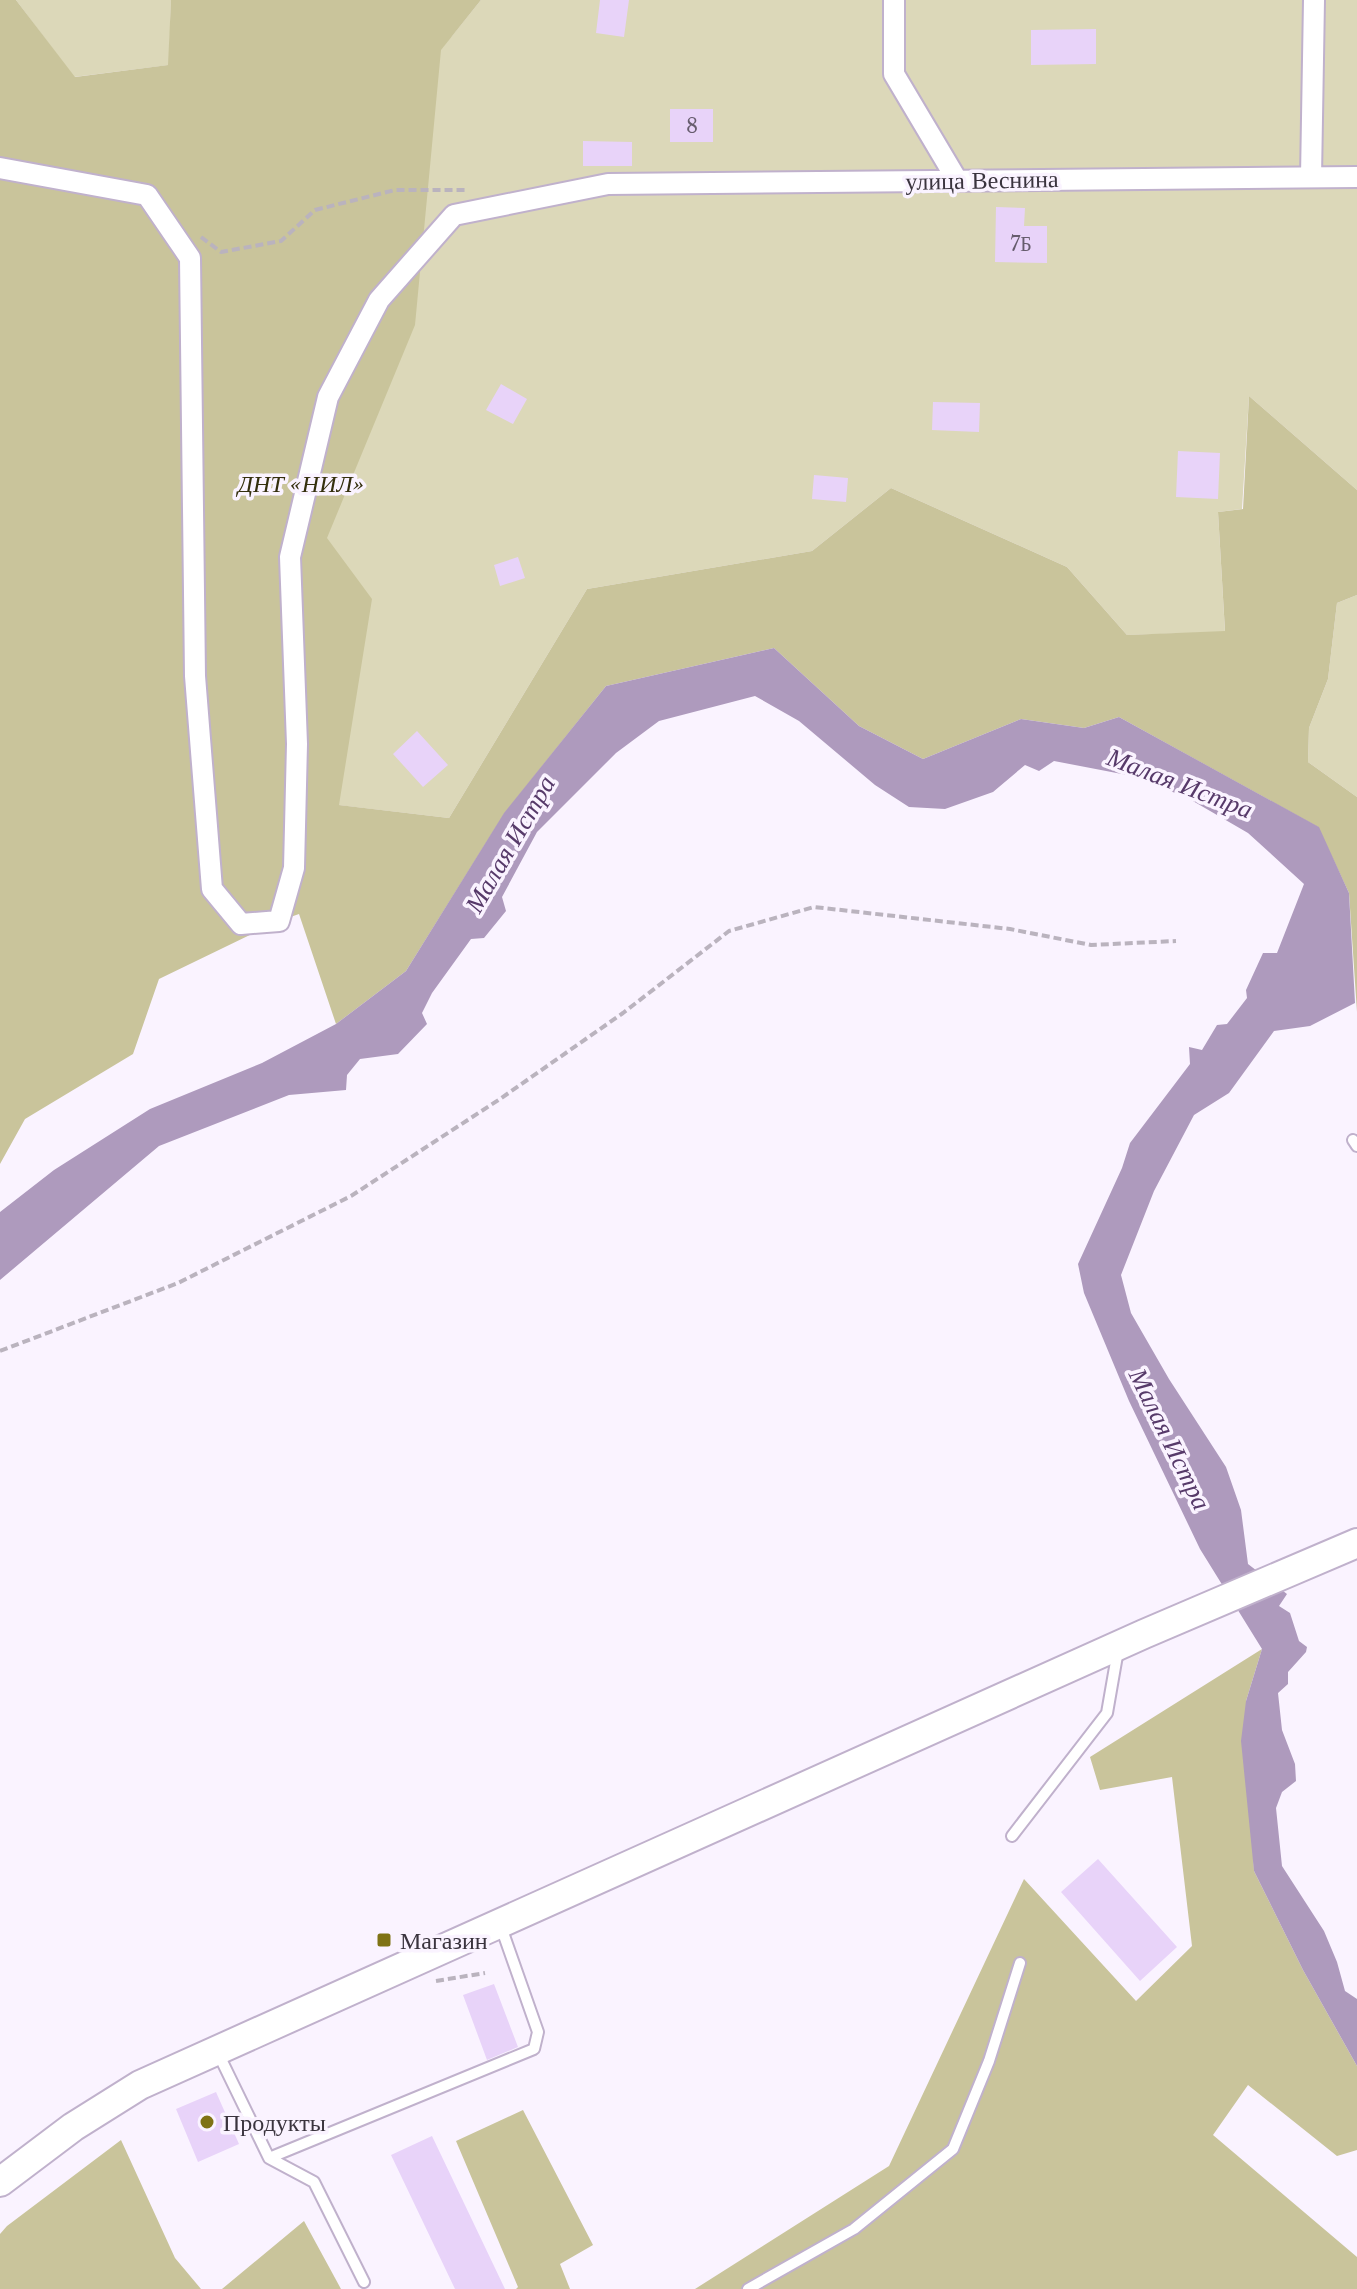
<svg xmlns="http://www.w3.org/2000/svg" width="1357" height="2289" viewBox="0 0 1357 2289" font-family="'Libre Baskerville',serif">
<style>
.green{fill:#dcd8b9}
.forest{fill:#c9c49b}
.water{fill:#ae9abd}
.building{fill:#e8d3f9}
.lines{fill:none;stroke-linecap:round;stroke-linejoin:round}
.service-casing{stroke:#c0b1cc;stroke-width:14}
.minor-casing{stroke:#c0b1cc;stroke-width:24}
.secondary-casing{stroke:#c0b1cc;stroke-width:32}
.path{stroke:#bab3be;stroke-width:4;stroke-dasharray:8 4;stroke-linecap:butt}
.service{stroke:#fff;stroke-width:10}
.minor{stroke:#fff;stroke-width:20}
.secondary{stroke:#fff;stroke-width:28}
.poi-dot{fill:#7f7315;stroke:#faf3ff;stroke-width:3}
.labels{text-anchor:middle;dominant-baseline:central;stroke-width:7;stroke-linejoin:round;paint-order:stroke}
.number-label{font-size:20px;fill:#665c6d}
.street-label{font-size:24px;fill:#3a343e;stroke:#faf3ff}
.park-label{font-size:24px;font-style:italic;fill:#342f0d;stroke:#faf3ff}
.poi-label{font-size:24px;fill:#3a343e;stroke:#faf3ff;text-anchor:start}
.water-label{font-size:26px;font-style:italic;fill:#573a6a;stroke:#faf3ff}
</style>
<rect width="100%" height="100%" fill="#faf3ff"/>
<path class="green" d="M16,0H171L169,65L74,77Z
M481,0H1357V490L1249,396L1242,509L1218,512L1225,632L1127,635L1067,567L891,488L812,551L587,589L449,818L338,805L147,195L452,36Z
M1357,595V797L1308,762L1309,728L1328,679L1337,603Z"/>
<path class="forest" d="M0,0H16L75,77L168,65L171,0H481L441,50L415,325L327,538L372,599L339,805L449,818L587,589L812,551L891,488L1067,567L1127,635L1225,631L1218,512L1243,509L1249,396L1357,490V595L1337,603L1328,679L1309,728L1308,762L1357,797V1012L1349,893L1318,827L1119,717L1084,728L1021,719L923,759L859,726L774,648L606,686L504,814L406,971L336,1024L299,914L279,921L159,979L133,1054L25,1119L0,1164Z
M1262,1649L1246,1701L1254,1871L1303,1970L1357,2066V2150L1337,2156L1248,2085L1213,2135L1357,2257V2289H695L889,2166L1024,1879L1136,2001L1192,1946L1172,1777L1100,1790L1090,1757Z
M523,2110L593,2245L560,2264L570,2289H516L518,2287L456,2141Z
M121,2140L175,2258L201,2289H0V2234L7,2226Z
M304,2221L341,2289H222Z"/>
<path class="water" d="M774,648L859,726L923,759L1021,719L1084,728L1119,717L1319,827L1349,893L1355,1003L1310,1026L1274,1031L1229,1093L1194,1115L1154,1191L1121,1275L1131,1313L1169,1379L1226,1467L1241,1510L1248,1564L1287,1594L1279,1606L1290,1613L1299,1641L1307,1647L1306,1652L1288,1672V1684L1278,1693L1282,1730L1295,1764L1296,1781L1282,1792L1276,1808L1282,1866L1324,1931L1337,1962L1345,1991L1357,1999V2066L1303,1970L1254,1871L1241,1741L1246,1701L1262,1649L1200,1549L1129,1401L1084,1293L1078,1264L1122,1168L1130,1143L1190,1064L1189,1047L1202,1050L1217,1025L1227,1024L1247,998L1246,990L1263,953H1277L1304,884L1248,833L1186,797L1127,775L1054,761L1039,771L1025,765L993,792L945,809L909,807L875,785L799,721L755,696L659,721L616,753L537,832L502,897L506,911L484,938L471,939L432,993L422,1013L427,1024L398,1054L360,1059L347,1075L346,1090L289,1095L159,1146L0,1280V1212L54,1170L150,1109L262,1063L336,1024L406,971L504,813L606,686Z"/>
<path class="building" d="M600,0H629L624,37L596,33Z
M1096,29V64L1031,65V30Z
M670,109H713V142H670Z
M583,141L632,142V166H583Z
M996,207L1025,208L1024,226H1047V263L995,262Z
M501,384L527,399L513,424L486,410Z
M933,402L980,403L979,432L932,430Z
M1178,451L1220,453L1218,499L1176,497Z
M814,475L848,478L846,502L812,499Z
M518,557L525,578L500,586L494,565Z
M417,731L448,765L423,787L393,754Z
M1098,1859L1177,1947L1140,1981L1061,1892Z
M494,1984L518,2047L487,2060L463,1995Z
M216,2092L239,2144L198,2162L176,2109Z
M432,2136L505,2289H455L391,2155Z"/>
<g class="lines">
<defs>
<path id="service" d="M1353,1140L1357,1146
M1012,1836L1107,1713L1118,1650
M217,2051L269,2158L314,2182L364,2282
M269,2158L534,2049L538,2032L500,1924
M748,2289L854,2229L953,2149L989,2061L1020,1963"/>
<path id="minor" d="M894,0V74L957,180
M0,168L147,195L190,258L195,676L212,889L241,924L279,921L294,868L297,744L290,557L328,397L379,300L454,215L608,184L1357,177
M1311,177L1314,0"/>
<path id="secondary" d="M0,2182L73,2127L140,2085L1144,1634L1357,1543"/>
</defs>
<use href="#service" class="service-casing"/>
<use href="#minor" class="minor-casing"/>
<use href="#secondary" class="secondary-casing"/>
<path class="path" d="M201,237L221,252L281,241L315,210L395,190H468
M0,1351L178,1283L351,1196L500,1099L623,1013L729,931L814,907L1010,929L1091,945L1176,941
M401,1932L405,1942
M436,1981L485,1973"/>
<use href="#service" class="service"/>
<use href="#minor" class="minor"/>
<use href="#secondary" class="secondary"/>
</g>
<g class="poi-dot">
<rect x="376" y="1932" width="16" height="16" rx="4"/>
<circle cx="207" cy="2122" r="8"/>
</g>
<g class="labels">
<g class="number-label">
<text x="692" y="126">8</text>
<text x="1021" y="244">7Б</text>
</g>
<g class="street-label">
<text transform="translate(982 180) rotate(-1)">улица Веснина</text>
</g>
<g class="park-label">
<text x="301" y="483">ДНТ «НИЛ»</text>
</g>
<g class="poi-label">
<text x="400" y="1940">Магазин</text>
<text x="223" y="2122">Продукты</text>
</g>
<g class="water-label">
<text transform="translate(1180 783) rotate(21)">Малая Истра</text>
<text transform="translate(510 844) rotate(-60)">Малая Истра</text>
<text transform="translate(1170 1439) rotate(64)">Малая Истра</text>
</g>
</g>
</svg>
